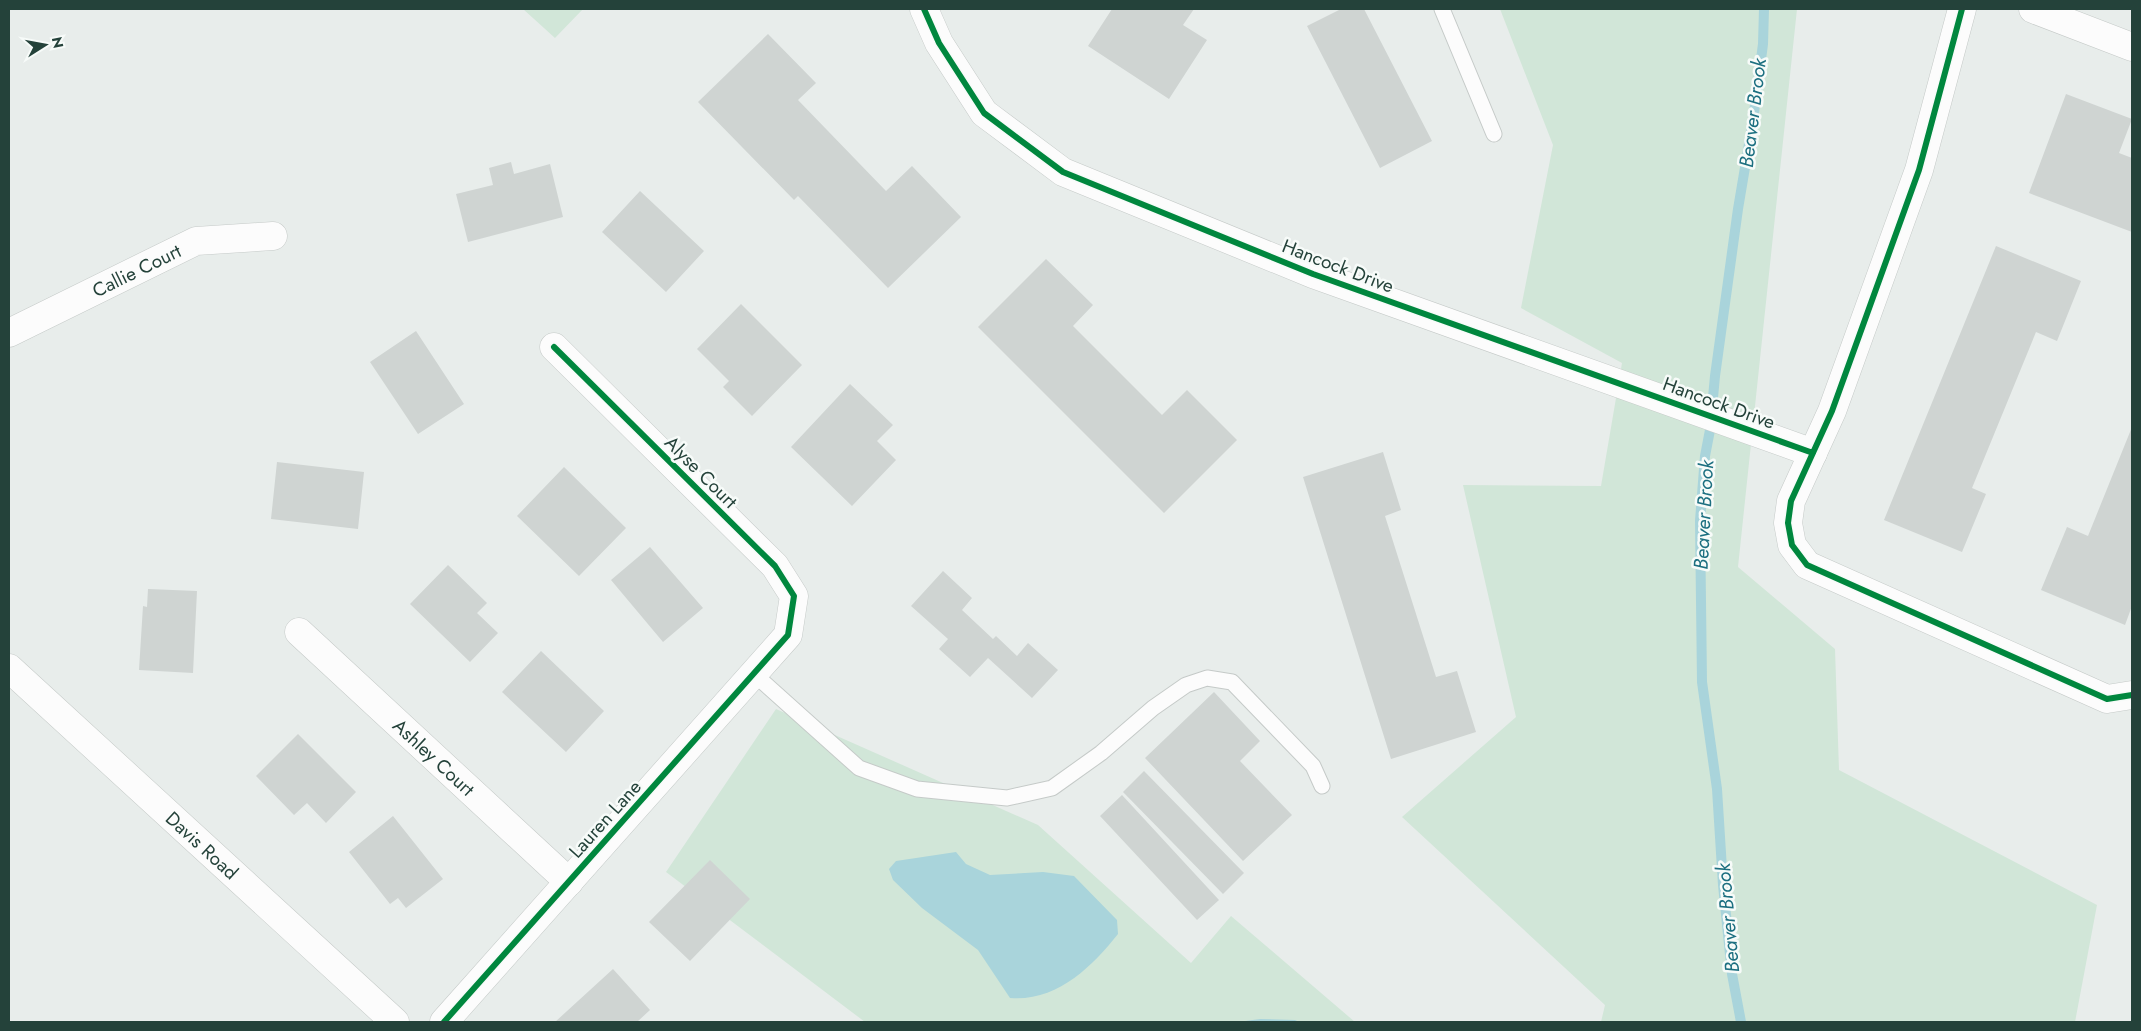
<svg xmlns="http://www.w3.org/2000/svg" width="2141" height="1031" viewBox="0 0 2141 1031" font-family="Jost,sans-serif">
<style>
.green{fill:#d1e6d8}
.water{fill:#a9d4db}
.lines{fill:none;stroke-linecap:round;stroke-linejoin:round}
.stream{stroke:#a9d4db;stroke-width:10}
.building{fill:#cfd4d2}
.lane-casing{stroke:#c5cac8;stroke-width:17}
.street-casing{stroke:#c5cac8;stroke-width:29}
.lane{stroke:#fcfcfc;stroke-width:15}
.street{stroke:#fcfcfc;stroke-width:28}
.cycleway-casing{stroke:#f7fbf9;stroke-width:9}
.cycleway{stroke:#00873e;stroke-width:6}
.labels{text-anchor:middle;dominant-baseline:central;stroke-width:5;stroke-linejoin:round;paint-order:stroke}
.street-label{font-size:19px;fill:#24423a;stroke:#f7fbf9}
.water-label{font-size:20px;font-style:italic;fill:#1c6f80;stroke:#f7fbf9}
</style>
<rect width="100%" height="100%" fill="#e8edeb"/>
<path class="green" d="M523,9H583L555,38Z
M1500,9H1797L1738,567L1835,649L1839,770L2097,905L2075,1022H1601L1605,1005L1402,817L1516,717L1463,485L1601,486L1622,363L1521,308L1553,145Z
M776,709L1038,825L1191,963L1231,916L1355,1022H865L666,872Z"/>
<path class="water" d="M956,852L966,864L990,875L1043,872L1074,876L1117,920L1118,934C1092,967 1056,1002 1010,998L978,950L922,908L893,880L889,869L896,861Z
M1260,1019L1295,1020L1299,1022H1238Z"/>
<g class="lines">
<path class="stream" d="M1741,1022L1732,974L1723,885L1717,789L1702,682L1700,521L1705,456L1710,430L1715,376L1738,209L1753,120L1763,44L1764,9"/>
</g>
<path class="building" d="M1112,9H1194L1183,25L1207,40L1169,99L1088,46Z
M1341,9H1364L1432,141L1380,168L1307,26Z
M768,34L816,83L798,100L886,191L912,166L961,217L888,288L798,196L794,200L698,102Z
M2066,94L2132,119L2119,153L2132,158V232L2029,193Z
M511,162L514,174L550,164L563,217L468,242L456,194L493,185L489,168Z
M640,191L704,251L666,292L602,232Z
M1996,246L2081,281L2057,341L2036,332L1972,488L1986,494L1962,552L1884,520Z
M1046,259L1093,305L1073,326L1162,415L1187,390L1237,440L1164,513L978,327Z
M741,304L802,365L752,416L723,387L729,381L697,349Z
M416,331L464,404L418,434L370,362Z
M850,384L893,425L877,441L896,460L852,506L791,447Z
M2132,427V606L2125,625L2041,590L2067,527L2088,536Z
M1383,452L1401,510L1385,516L1436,677L1457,671L1476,732L1391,759L1303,477Z
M277,462L364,472L358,529L271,519Z
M564,467L626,528L579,576L517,516Z
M650,547L703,608L663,642L611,580Z
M448,565L487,603L477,613L498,633L470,662L410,604Z
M943,571L972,598L962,610L993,639L996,636L1017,656L1028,643L1058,670L1032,698L988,658L970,677L939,649L948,639L911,606Z
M148,589L197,591L193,673L139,670L143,606L147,607Z
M541,651L604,711L566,752L502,692Z
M1214,692L1260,741L1240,761L1292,815L1243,861L1145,758Z
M298,734L356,792L326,823L307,803L294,815L256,776Z
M1144,771L1244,873L1223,894L1123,792Z
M1122,795L1219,900L1197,920L1100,816Z
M393,816L443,879L406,908L398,898L390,904L349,852Z
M710,860L750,899L690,961L649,922Z
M613,969L650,1010L637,1022H555Z"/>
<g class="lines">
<defs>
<path id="lane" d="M1442,9L1494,134
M754,674L859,768L917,789L1007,798L1052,788L1101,753L1153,708L1186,685L1207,678L1232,682L1313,766L1322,786"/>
<g id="street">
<path d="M924,9L939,43L984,113L1063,172L1313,274L1813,453"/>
<path d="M1962,9L1919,170L1832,411L1791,501L1788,523L1792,545L1807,565L2107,699L2132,695"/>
<path d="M2033,9L2132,47"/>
<path id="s1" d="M9,333L196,241L273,236"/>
<path id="s2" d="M299,632L569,882"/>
<path id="s3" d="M9,668L395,1022"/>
<path d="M444,1022L788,635L794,596L775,566L554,347"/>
</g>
</defs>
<use href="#lane" class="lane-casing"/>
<use href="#street" class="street-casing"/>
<use href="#lane" class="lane"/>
<use href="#street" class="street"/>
<defs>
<path id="cycleway" d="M924,9L939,43L984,113L1063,172L1313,274L1813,453
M1962,9L1919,170L1832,411L1791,501L1788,523L1792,545L1807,565L2107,699L2132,695
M444,1022L788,635L794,596L775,566L554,347"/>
</defs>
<use href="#cycleway" class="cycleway-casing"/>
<use href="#cycleway" class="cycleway"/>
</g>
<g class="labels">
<g class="street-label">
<text transform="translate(1338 266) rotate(21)">Hancock Drive</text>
<text stroke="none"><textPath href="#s1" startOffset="142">Callie Court</textPath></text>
<text transform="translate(1719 403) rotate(20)">Hancock Drive</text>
<text transform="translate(701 472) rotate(45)">Alyse Court</text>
<text stroke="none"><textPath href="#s2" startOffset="184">Ashley Court</textPath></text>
<text transform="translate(605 819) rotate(-48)">Lauren Lane</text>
<text stroke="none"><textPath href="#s3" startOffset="262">Davis Road</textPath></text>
</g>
<g class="water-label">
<text transform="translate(1753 113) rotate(-83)">Beaver Brook</text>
<text transform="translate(1704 515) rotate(-87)">Beaver Brook</text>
<text transform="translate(1728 918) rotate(-95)">Beaver Brook</text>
</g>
</g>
<rect width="2141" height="1031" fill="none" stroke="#24423a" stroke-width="20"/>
<g transform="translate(45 45) rotate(79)" stroke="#f7fbf9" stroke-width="4" paint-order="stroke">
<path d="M0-4L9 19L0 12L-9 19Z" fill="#24423a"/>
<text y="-8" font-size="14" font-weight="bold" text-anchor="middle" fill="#24423a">N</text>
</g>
</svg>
